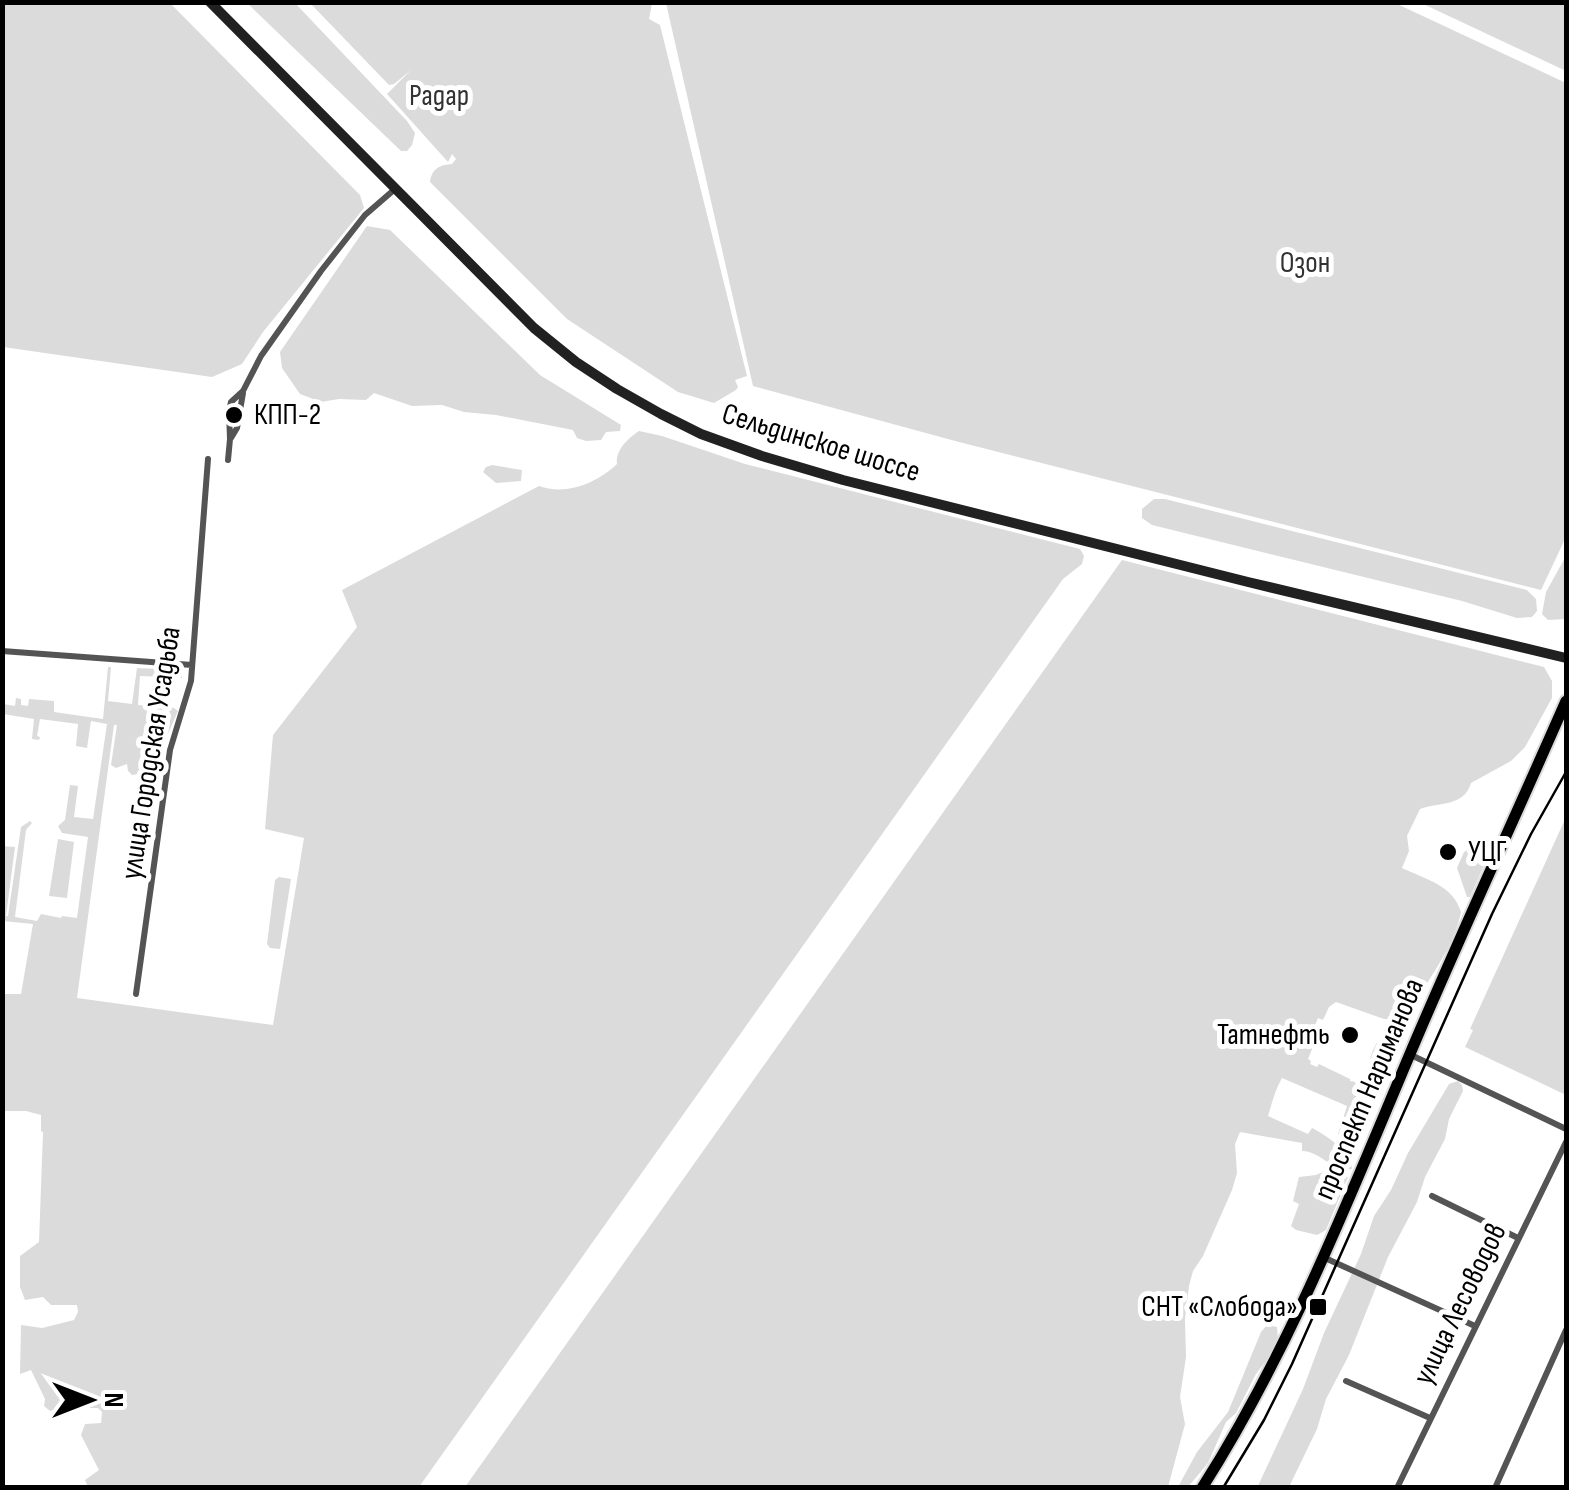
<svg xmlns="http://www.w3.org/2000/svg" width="1569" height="1490" viewBox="0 0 1569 1490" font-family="'Sofia Sans Condensed',sans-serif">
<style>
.green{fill:#dbdbdb}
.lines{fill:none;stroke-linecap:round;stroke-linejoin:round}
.primary-casing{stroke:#dbdbdb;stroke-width:15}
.minor{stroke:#545454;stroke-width:6}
.secondary{stroke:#212121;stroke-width:10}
.primary{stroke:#000;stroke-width:11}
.tram{stroke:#000;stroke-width:2.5}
.poi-dot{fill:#000;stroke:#fff;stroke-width:4}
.labels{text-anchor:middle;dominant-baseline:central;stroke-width:10;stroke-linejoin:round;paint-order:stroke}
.park-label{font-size:30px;fill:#323232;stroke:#fff}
.poi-label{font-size:30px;fill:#000;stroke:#fff;text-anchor:start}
.street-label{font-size:30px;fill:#000;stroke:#fff}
</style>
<rect width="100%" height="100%" fill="#fff"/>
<path class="green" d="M3,2L170,3L360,195L364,208L263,332L242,364L212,377L3,347Z
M247,3H295L407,121L415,133L412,145L407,151H401Z
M310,3H652L649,19L660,25L747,376L735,380L738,387L736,390L714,403L678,392L567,319L430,182C432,168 440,165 452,164L456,159L452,154L448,162L387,94L411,70L394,84L389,85Z
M666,3H1395L1566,83V537L1541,590L959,442L753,386Z
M1421,3H1566V71Z
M367,226L390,230L540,375L621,425L620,431L606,432L601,440L586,441L577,438L573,430L496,415L464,412L442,405L412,406L374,393L366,400L339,399L321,402L300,394L282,368L280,352Z
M639,431L662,436L745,464L1080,549L1084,556L1082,564L1063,579L419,1487H88L85,1480L99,1470L81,1435L85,1424L101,1423L102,1412L98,1408H90L87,1405L90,1400L78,1389L56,1391L60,1400L59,1408L50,1411L44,1406L45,1399L31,1370L20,1374L21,1325L42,1328L74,1320L78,1312L77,1305H51L43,1297L25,1300L20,1287V1256L39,1242L43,1132L41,1131V1115L26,1111H3V994H21L33,924L3,921L2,846L15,847L6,916H8L21,827L30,821L32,823L26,830L15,917L37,921L41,914L61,918L62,916L77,918L88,837L62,833L58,826L65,820L70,785L78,786L74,817L93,819L107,724L91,721L87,748L76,746L78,724L40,719L37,736L40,737L39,740L32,739L34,719L3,714V704L15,706L16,698L21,699V705L28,706L29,699L54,701V712L103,719L108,667H111L108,701L132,704L137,668L182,670V678H172V690H168V677L140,676L138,705L166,707L167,694H171V706L178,711C172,724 167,737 161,750C154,768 154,772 132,775L128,771L127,764L116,768L111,765L117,725H114L77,998L273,1025L304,838L265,829L273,735L357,627L342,590L539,486C566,496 597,483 617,464C615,451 628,438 639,431Z
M492,465L522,470L521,481L496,483L483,472L486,467Z
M1154,499H1165L1527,590L1536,599L1537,611L1532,617L1517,618L1462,601L1152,525L1142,518V509Z
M1566,556V619L1548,620L1542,614L1546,592Z
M1122,560L1544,667L1552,681V698L1525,747L1511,761L1471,783C1464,807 1439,802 1420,809L1407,836L1409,851L1402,868C1425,879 1453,885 1461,912C1456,938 1440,963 1426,985C1418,998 1417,1011 1404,1019H1384L1336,1002L1329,1007L1323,1020L1318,1018L1313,1030L1318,1033L1317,1037L1308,1059L1311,1061L1310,1064L1317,1067L1319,1064L1350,1079V1081C1384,1085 1366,1121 1357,1141L1349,1144L1338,1134L1347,1106L1282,1078C1275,1090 1272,1103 1268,1116L1308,1134L1312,1128C1327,1136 1351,1151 1352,1169C1332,1173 1321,1151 1302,1151V1143L1240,1132L1235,1144L1237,1173L1232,1190L1203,1256L1193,1271L1189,1286L1185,1319L1186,1357L1180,1397L1185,1424L1168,1487H465Z
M1566,817V1095L1465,1047L1473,1030L1470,1029Z
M58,839L74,842L67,898L49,896Z
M1489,840L1494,843L1470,897H1467L1457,868L1464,852Z
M279,877L291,879L280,949L270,948L267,944L275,880Z
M1393,1030L1402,1034L1404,1040L1388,1076L1381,1080L1372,1078C1364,1062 1376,1035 1393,1030Z
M1458,1081L1462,1085L1463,1091L1449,1119L1445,1139L1425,1177L1417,1202L1388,1257L1349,1355L1326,1399L1317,1429L1289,1487L1257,1488L1303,1389L1324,1333L1361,1254L1374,1216L1391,1190L1408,1153L1449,1084Z
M1329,1169L1348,1177L1326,1230L1317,1235L1296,1230L1291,1226L1299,1204L1293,1201L1299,1177L1316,1175Z
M1267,1325L1277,1327L1278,1339L1271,1354L1256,1374L1236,1413L1226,1422L1208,1463L1188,1487H1178L1197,1452L1228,1412L1261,1332Z"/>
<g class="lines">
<defs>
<path id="primary" d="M1202,1488C1293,1345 1352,1190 1418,1035C1466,923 1517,813 1566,701"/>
</defs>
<use href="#primary" class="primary-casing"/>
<path class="minor" d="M231,438L237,428L243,393
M228,460L230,439L229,411L231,402L243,391L261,356L321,271L365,215L395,189
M2,651L192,665
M136,994L170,750L191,681L208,459
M1411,1055L1566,1129
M1432,1196L1518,1238
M1325,1258L1475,1326
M1346,1381L1430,1418
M1397,1488L1566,1142
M1495,1488L1566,1330"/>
<path class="secondary" d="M210,2L534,328L576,362L617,389L661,414L701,434L762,456L843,480L1248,582L1566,658"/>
<use href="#primary" class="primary"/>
<path class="tram" d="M1223,1488L1264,1420L1292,1364L1492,914L1531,834L1566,772"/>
</g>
<g class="poi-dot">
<circle cx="234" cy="415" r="10"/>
<circle cx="1448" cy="852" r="10"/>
<circle cx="1350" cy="1035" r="10"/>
<rect x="1308" y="1297" width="20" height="20" rx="5"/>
</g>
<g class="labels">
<g class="park-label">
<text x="439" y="96">Радар</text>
<text x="1305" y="263">Озон</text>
</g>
<g class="poi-label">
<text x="254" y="415">КПП-2</text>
<text x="1468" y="852">УЦГ</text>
<text x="1330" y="1035" text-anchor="end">Татнефть</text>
<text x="1298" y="1307" text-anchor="end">СНТ «Слобода»</text>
</g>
<g class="street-label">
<text transform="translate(821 443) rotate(17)">Сельдинское шоссе</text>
<text transform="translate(151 753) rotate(-81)">улица Городская Усадьба</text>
<text transform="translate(1369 1089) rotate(-67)">проспект Нариманова</text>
<text transform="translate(1460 1304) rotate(-64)">улица Лесоводов</text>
</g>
</g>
<rect width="1569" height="1490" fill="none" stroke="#000000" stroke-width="10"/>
<g transform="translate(90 1400) rotate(90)" stroke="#ffffff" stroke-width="8" paint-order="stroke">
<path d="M0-8L18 38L0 25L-18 38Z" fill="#000000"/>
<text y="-15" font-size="28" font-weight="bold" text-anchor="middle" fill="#000000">N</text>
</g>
</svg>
